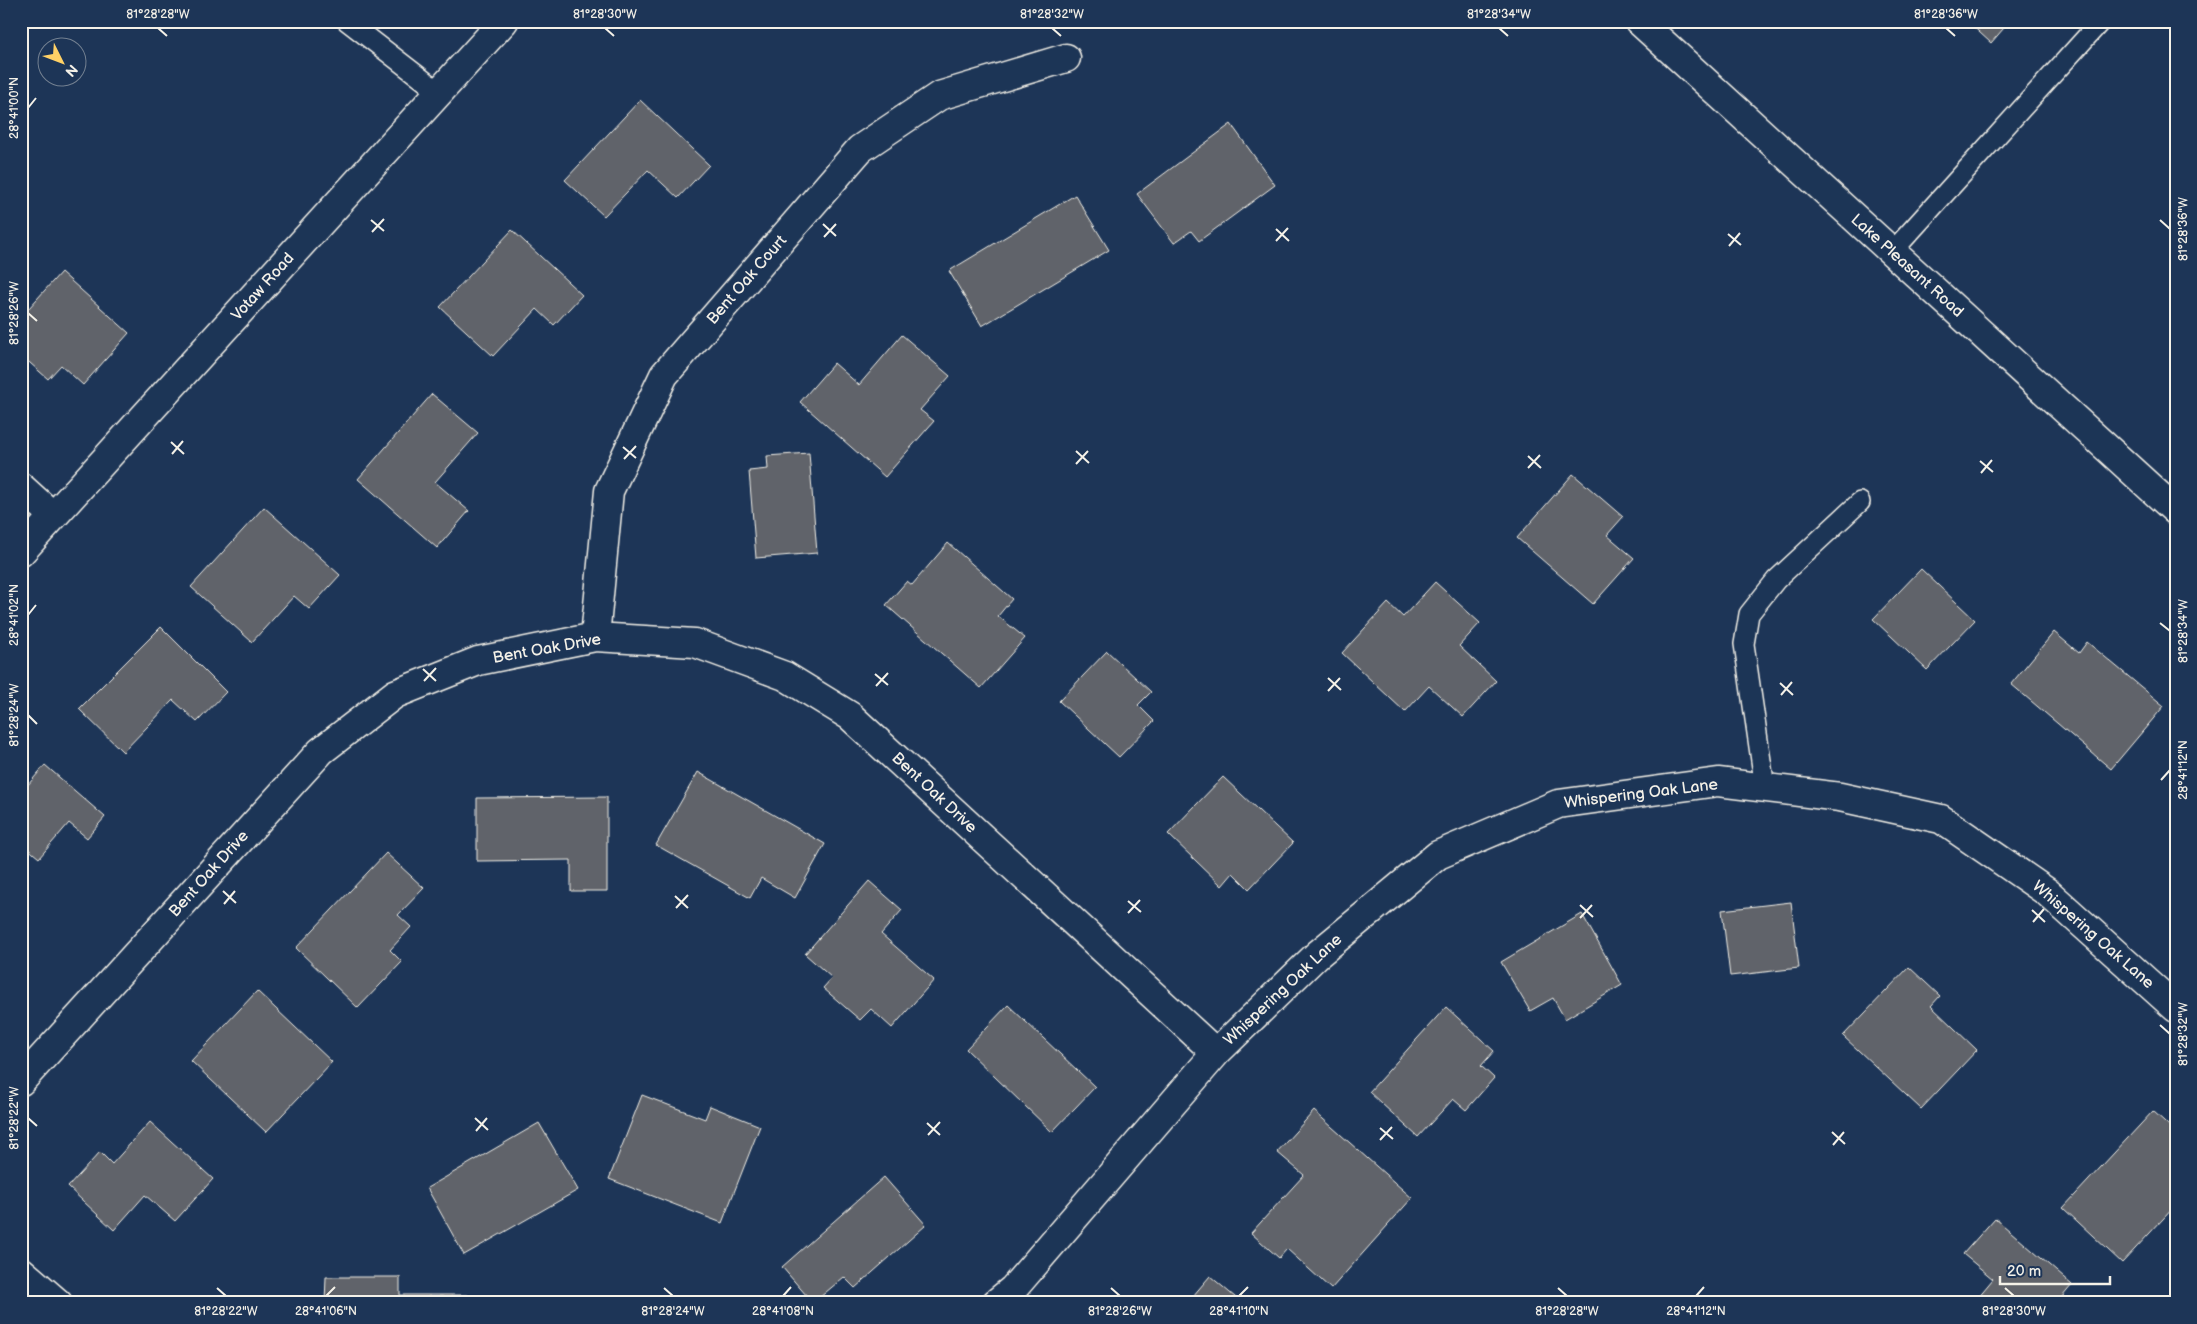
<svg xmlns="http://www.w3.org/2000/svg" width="2197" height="1324" viewBox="0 0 2197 1324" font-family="'Balsamiq Sans',sans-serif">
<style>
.building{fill:#60646b;stroke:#f4f1e8}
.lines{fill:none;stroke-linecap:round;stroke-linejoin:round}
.service-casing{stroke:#f4f1e8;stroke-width:22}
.minor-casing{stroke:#f4f1e8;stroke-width:31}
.tertiary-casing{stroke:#f4f1e8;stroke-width:31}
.service{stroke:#1d3557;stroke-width:19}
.minor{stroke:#1d3557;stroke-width:28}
.tertiary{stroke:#1d3557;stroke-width:28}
.ticks{fill:none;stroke:#f4f1e8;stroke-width:2}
.labels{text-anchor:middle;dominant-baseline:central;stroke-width:5;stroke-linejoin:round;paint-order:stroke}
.street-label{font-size:16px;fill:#f4f1e8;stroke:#1d3557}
.neatline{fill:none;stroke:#f4f1e8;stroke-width:2}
.ticks-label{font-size:12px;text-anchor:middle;fill:#f4f1e8}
</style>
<rect width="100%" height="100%" fill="#1d3557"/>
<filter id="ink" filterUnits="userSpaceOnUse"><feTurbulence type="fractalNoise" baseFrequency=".02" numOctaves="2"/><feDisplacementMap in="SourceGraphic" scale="10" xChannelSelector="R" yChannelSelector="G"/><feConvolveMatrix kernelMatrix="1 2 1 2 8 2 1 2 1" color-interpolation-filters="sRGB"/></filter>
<g filter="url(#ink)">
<path class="building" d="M1967,21H2010L1991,43Z
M640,100L709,165L678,198L648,170L604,216L565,180Z
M1231,124L1275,185L1199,241L1191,231L1174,243L1137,194Z
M1075,195L1109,250L982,326L949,271Z
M512,230L582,295L554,325L537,309L493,356L440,307Z
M61,272L129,333L83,385L61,365L48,379L21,355V317Z
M902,335L950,376L920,410L934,421L885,477L800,402L834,363L859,385Z
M432,394L478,433L435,482L469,511L437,548L358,479Z
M809,453L817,553L756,558L749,471L768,469L767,456Z
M1573,474L1623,517L1607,535L1634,558L1593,604L1517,538Z
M264,507L340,575L309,609L294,596L252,642L191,587Z
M948,543L1012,599L998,616L1025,638L981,688L886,605L907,581L912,585Z
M1921,569L1975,620L1927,670L1873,619Z
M1435,582L1480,623L1459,646L1496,681L1463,717L1429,686L1405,712L1342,653L1388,603L1403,617Z
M161,627L226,692L197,722L173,700L123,752L79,709Z
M2054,632L2079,653L2087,642L2164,706L2111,769L2011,684Z
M1107,651L1151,692L1138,705L1154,721L1119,757L1059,701Z
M45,765L105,817L87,838L69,823L39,858L21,843V793Z
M698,772L825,844L795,898L761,878L750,898L656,845Z
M1223,777L1293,843L1249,889L1233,873L1222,886L1168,834Z
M607,797V891H571V860L477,861V798Z
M386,853L424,888L398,915L411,927L390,950L402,962L358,1008L296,948Z
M869,881L902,910L881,934L934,980L892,1028L871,1009L860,1020L823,988L832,978L805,954Z
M1791,902L1799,968L1730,976L1722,910Z
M1582,914L1622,985L1565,1019L1553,998L1530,1011L1501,962Z
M1909,967L1940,996L1931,1006L1977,1050L1921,1109L1843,1036Z
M257,991L332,1062L266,1132L191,1061Z
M1008,1005L1095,1087L1052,1132L966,1049Z
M1446,1007L1494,1051L1481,1066L1494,1078L1466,1110L1453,1099L1418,1137L1369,1092Z
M642,1095L705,1119L710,1106L760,1126L722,1223L609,1179Z
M1314,1111L1412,1198L1331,1289L1287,1249L1279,1258L1251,1233L1304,1175L1277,1152Z
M2153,1111L2176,1132V1205L2122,1263L2063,1208Z
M150,1122L213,1179L175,1221L145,1195L114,1230L68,1187L100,1152L112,1164Z
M539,1123L578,1190L464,1255L427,1188Z
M884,1177L926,1225L855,1288L844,1277L813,1303L782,1267Z
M1995,1218L2072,1285L2057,1303H1973L1993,1279L1963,1254Z
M1210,1276L1242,1303H1187Z
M326,1277H400V1295H467V1303H325Z"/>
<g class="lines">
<defs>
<path id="service" d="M347,21L439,92
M1892,252L2101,21
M1765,788L1744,644L1749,614L1776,580L1860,502"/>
<path id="minor" d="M21,487L53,516
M595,637L609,491L664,375L860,149L939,96L1066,58
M21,1081L321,751L395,694L478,661L595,637L695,643L785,676L850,716L1216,1053
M21,1271L58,1303
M996,1303L1013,1289L1216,1053L1317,955L1438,855L1558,804L1718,782L1840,797L1941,819L2047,892L2176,1008"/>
<path id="tertiary" d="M1639,21L2176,511
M21,552L504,21"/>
</defs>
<use href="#service" class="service-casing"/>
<use href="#minor" class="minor-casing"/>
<use href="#tertiary" class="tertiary-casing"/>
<use href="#service" class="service"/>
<use href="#minor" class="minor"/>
<use href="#tertiary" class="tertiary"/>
</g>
</g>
<path class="ticks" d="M158,28L167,36M605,28L614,36M1052,28L1061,36M1499,28L1508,36M1946,28L1955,36M28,108L36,98M371,220L384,231M2160,220L2170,229M823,224L836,236M1276,229L1289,241M372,232L384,219M1728,234L1741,245M824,237L836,224M1276,241L1288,228M1729,246L1740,233M28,313L37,321M171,442L184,454M623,447L636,458M1076,451L1089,463M172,454L183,441M1528,456L1541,468M624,459L636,446M1980,461L1993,472M1076,464L1088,451M1528,468L1540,455M1981,473L1992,460M28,615L36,605M2160,623L2170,631M423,669L436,681M875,674L888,685M1328,678L1341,690M424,681L436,668M1780,683L1793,695M876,686L888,673M1328,691L1340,678M1781,695L1792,682M28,715L37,724M2161,780L2170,770M223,891L236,903M675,896L688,908M1128,901L1141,912M224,904L235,891M1580,905L1593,917M676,908L688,895M2032,910L2045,922M1128,913L1140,900M1580,918L1592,905M2033,922L2044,909M2160,1025L2170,1034M28,1118L37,1126M475,1118L488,1130M927,1123L940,1135M1380,1128L1393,1139M476,1131L487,1118M1832,1132L1845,1144M928,1135L940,1122M1380,1140L1392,1127M1833,1145L1844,1132M217,1288L226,1296M664,1288L673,1296M1111,1288L1120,1296M1558,1288L1567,1296M2005,1288L2014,1296M326,1296L335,1287M783,1296L791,1287M1239,1296L1248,1287M1696,1296L1704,1287"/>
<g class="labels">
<g class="street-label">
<text transform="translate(1907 266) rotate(42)">Lake Pleasant Road</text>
<text transform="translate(747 280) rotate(-49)">Bent Oak Court</text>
<text transform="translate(263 287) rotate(-48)">Votaw Road</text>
<text transform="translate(547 649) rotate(-10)">Bent Oak Drive</text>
<text transform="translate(934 793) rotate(43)">Bent Oak Drive</text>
<text transform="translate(1641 794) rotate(-7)">Whispering Oak Lane</text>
<text transform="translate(209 874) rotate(-48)">Bent Oak Drive</text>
<text transform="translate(2093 935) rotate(41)">Whispering Oak Lane</text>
<text transform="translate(1283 990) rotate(-43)">Whispering Oak Lane</text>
</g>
</g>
<rect width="2197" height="1324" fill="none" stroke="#1d3557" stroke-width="55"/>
<g transform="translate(62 62) rotate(132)"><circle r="24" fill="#1d3557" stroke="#738091"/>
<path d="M0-4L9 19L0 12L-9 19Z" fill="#ffd166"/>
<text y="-8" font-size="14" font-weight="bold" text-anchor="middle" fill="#f4f1e8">N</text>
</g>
<path d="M2000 1276v8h110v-8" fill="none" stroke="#f4f1e8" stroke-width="2.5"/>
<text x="2007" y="1276" font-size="15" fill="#f4f1e8" stroke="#1d3557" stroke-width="4" paint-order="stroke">20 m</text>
<rect x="28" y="28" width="2142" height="1268" class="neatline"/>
<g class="ticks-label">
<text x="158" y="18">81°28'28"W</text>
<text x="605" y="18">81°28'30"W</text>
<text x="1052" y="18">81°28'32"W</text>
<text x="1499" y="18">81°28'34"W</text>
<text x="1946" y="18">81°28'36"W</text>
<text transform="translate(14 108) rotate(-90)" y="4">28°41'00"N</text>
<text transform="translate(2183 229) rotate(-90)" y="4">81°28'36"W</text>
<text transform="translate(14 313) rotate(-90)" y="4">81°28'26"W</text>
<text transform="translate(14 615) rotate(-90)" y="4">28°41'02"N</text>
<text transform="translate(2183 631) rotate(-90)" y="4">81°28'34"W</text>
<text transform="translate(14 715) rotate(-90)" y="4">81°28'24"W</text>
<text transform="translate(2183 770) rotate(-90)" y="4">28°41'12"N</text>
<text transform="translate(2183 1034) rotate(-90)" y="4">81°28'32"W</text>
<text transform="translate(14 1118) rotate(-90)" y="4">81°28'22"W</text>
<text x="226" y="1315">81°28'22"W</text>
<text x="326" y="1315">28°41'06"N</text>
<text x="673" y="1315">81°28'24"W</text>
<text x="783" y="1315">28°41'08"N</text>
<text x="1120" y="1315">81°28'26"W</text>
<text x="1239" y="1315">28°41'10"N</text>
<text x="1567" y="1315">81°28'28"W</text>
<text x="1696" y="1315">28°41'12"N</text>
<text x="2014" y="1315">81°28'30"W</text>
</g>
</svg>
